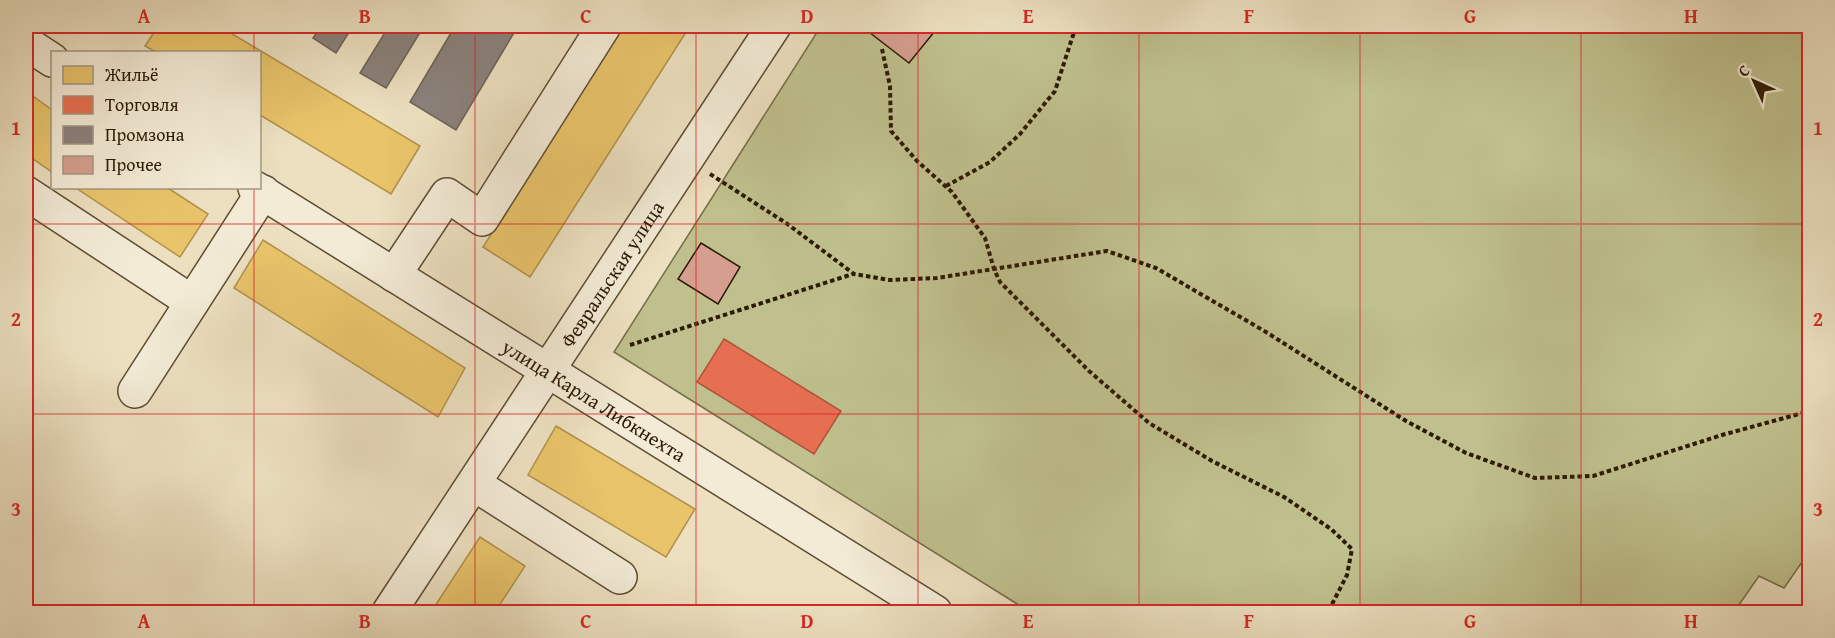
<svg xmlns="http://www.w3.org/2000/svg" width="1835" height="638" viewBox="0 0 1835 638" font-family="'Gentium Book Plus',serif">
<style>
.green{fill:#bfc08d;stroke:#766d48;stroke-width:1.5}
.homes{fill:#e9c46a;stroke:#b1914b;stroke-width:1.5}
.shops{fill:#e76f51;stroke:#af563a;stroke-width:1.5}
.industry{fill:#8a817c;stroke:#6e6258;stroke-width:1.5}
.building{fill:#d59e8e;stroke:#2d1a04;stroke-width:1.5}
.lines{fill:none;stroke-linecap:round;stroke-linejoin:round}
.minor-casing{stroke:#5d4c33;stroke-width:36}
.path{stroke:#2d1a04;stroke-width:4;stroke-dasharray:4.5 3;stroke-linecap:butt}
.minor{stroke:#f3ebd6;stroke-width:33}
.grid{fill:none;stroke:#d62828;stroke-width:1.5;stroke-opacity:0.55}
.labels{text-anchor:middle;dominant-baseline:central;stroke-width:6;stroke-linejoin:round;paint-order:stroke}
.street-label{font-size:20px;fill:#2d1a04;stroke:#f3ebd6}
.neatline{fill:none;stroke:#d62828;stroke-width:2}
.grid-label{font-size:20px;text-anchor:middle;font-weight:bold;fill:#d62828}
</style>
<rect width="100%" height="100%" fill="#ece0c0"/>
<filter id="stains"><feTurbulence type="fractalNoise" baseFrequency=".00333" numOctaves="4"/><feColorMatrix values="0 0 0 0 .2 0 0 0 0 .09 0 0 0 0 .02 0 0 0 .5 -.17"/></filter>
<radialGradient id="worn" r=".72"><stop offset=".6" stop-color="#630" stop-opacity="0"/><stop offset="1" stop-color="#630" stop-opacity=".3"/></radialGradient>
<path class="green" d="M821,26H1809V552L1784,588L1759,576L1734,612H1030L614,352Z"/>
<path class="homes" d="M158,26H219L420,146L391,194L260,115V52H156L145,46Z
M624,26H690L530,277L483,247Z
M26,91L52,110V172L26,154Z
M76,188H168L208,214L180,257Z
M263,240L465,368L438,417L234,288Z
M556,426L695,509L666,557L528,475Z
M480,537L525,566L495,612H431Z"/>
<path class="shops" d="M724,339L841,411L814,454L697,382Z"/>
<path class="industry" d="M321,26H353L336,53L313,38Z
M389,26H424L386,88L360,73Z
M455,26H518L456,130L410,102Z"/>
<path class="building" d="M868,26H939L909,63L865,29Z
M701,243L740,267L718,304L678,279Z"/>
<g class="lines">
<defs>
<g id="minor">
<path d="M26,43L52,60"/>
<path id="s1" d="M255,188L935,612"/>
<path d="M26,193L192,302"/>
<path d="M394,275L447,195L482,219L604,26"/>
<path d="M135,391L263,192"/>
<path d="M474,484L620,577"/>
<path id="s2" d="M389,612L774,26"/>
</g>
</defs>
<use href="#minor" class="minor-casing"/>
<path class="path" d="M882,49L890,86L891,131L917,161L952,192L985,238L994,269L1000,282L1089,371L1149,423L1212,461L1284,497L1331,529L1352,549L1347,575L1328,612
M710,174L786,223L854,274L890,280L937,278L1107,251L1156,268L1266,332L1406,421L1466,453L1535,478L1593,476L1722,435L1810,411
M946,186L990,162L1020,134L1055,91L1076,26
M630,345L853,274"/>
<use href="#minor" class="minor"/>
</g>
<path class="grid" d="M254,26V52M475,26V612M696,26V612M918,26V612M1139,26V612M1360,26V612M1581,26V612M254,188V612M26,224H1810M26,414H1810"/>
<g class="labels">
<g class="street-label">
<text stroke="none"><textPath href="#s2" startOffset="405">Февральская улица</textPath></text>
<text stroke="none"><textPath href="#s1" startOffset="400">улица Карла Либкнехта</textPath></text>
</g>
</g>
<rect width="1835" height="638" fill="none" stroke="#ece0c0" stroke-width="66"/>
<rect x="51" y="51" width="210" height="138" fill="#f3ebd6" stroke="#a49782" stroke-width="1.5"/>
<rect x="63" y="66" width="30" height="18" fill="#e9c46a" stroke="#a49782" stroke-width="1.5"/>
<text x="105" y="81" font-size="18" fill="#2d1a04">Жильё</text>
<rect x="63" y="96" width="30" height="18" fill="#e76f51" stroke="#a49782" stroke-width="1.5"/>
<text x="105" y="111" font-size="18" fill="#2d1a04">Торговля</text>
<rect x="63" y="126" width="30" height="18" fill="#8a817c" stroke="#a49782" stroke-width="1.5"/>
<text x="105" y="141" font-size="18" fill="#2d1a04">Промзона</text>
<rect x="63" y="156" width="30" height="18" fill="#d59e8e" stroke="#a49782" stroke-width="1.5"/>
<text x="105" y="171" font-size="18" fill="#2d1a04">Прочее</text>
<g transform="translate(1754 81) rotate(315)" stroke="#f3ebd6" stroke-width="4.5" paint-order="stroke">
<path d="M0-4.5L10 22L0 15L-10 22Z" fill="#2d1a04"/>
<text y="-9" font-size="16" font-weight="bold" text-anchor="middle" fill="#2d1a04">С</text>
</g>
<rect x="33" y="33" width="1769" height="572" class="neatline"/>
<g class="grid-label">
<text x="144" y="23">A</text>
<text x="365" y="23">B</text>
<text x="586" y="23">C</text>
<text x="807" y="23">D</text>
<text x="1028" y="23">E</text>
<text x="1249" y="23">F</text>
<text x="1470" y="23">G</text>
<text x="1691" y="23">H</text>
<text x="16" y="135">1</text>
<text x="1818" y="135">1</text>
<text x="16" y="326">2</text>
<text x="1818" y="326">2</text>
<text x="16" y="516">3</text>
<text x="1818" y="516">3</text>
<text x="144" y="628">A</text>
<text x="365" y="628">B</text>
<text x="586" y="628">C</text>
<text x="807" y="628">D</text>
<text x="1028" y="628">E</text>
<text x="1249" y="628">F</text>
<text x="1470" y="628">G</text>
<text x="1691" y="628">H</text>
</g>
<rect width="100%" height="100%" filter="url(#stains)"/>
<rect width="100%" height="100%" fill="url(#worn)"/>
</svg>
